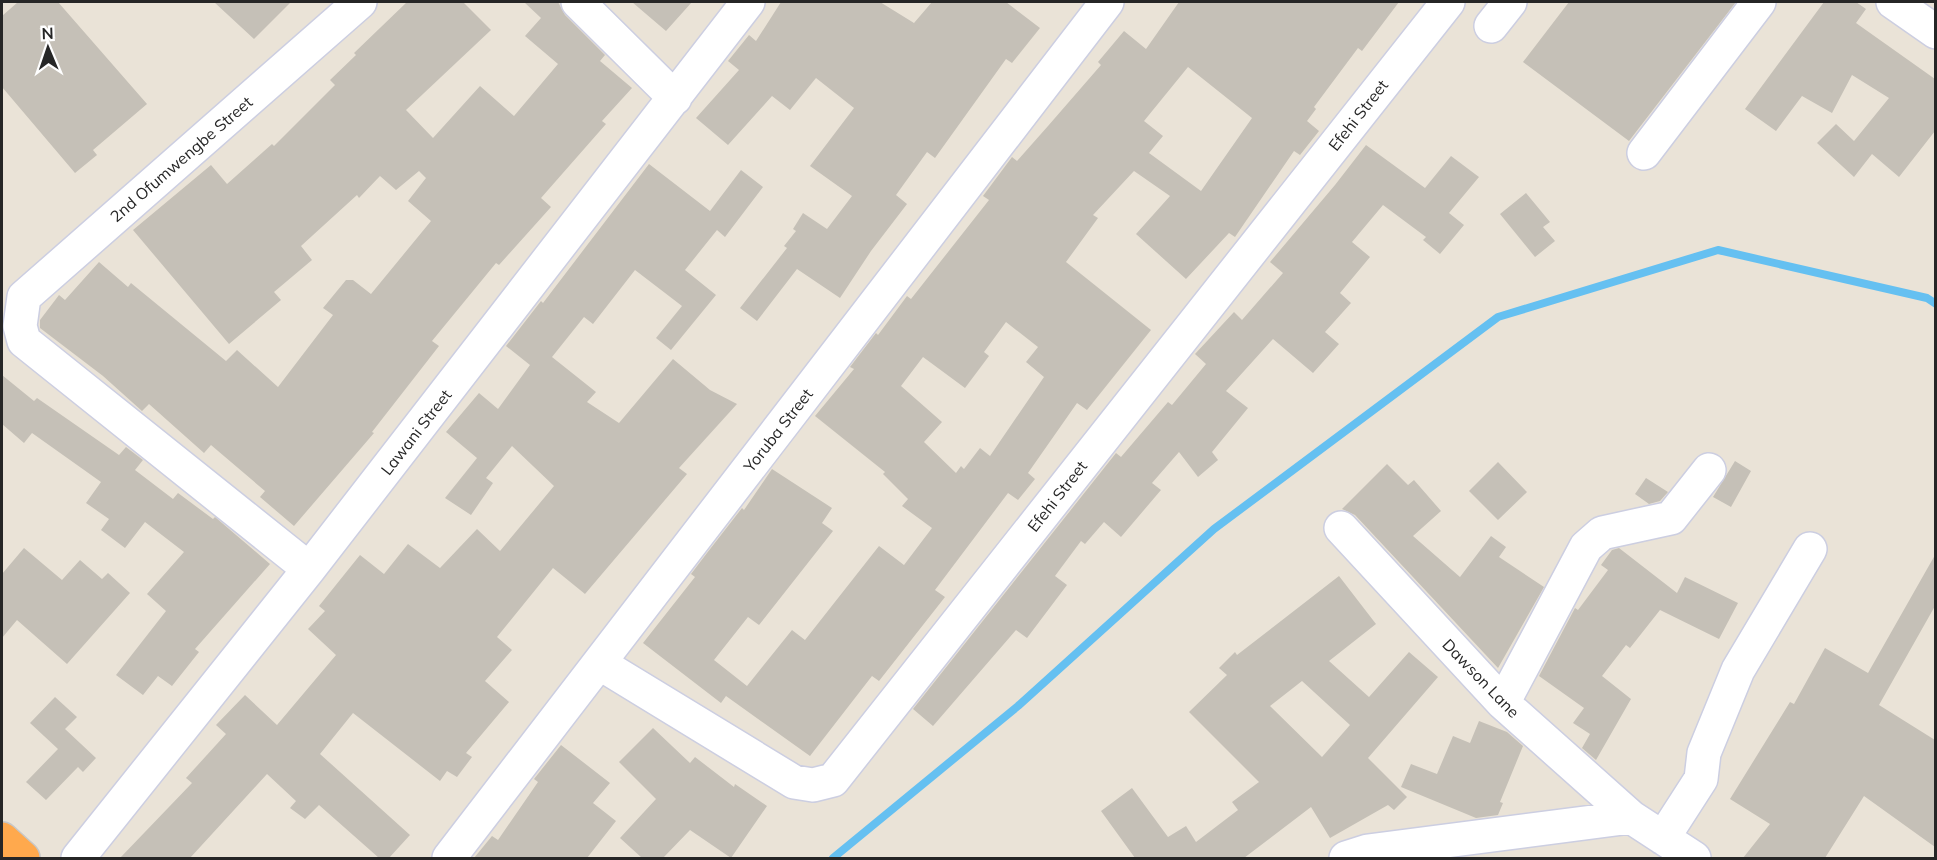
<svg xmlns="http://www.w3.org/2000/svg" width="1937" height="860" viewBox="0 0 1937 860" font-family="Mulish,sans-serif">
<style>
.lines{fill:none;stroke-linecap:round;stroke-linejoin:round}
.stream{stroke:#65c0f1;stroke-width:8}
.building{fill:#c5c0b7;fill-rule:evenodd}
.minor-casing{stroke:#cccee1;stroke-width:36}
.highway-casing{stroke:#c7c7c7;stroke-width:36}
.minor{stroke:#fff;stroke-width:33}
.highway{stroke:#ffa94d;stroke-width:33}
.labels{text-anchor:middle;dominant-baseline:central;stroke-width:5;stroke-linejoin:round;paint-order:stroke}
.street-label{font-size:16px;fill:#262626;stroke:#fff}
</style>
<rect width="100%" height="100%" fill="#eae3d7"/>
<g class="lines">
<path class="stream" d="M833,858L1018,706L1214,529L1498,317L1718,250L1927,298L1936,304"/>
</g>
<path class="building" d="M18,2H58L147,104L93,150L97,155L75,173L2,87V16Z
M214,2H291L254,39Z
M407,2H463L491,30L406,110L433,138L480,86L514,116L558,64L525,36L541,18L524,2H558L565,15L605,55L600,61L632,88L602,121L606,124L541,198L551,207L499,265L496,263L432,341L439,346L372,432L374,433L294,526L260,497L265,491L211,445L204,453L149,404L142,411L103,376L40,328V320L59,295L65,300L99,262L128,287L131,283L226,361L237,350L278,387L333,315L323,308L346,280H353L371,294L431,221L408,201L426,178L419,171L396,190L380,176L359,198L357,195L301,246L312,260L274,292L281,300L229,344L133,230L211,165L227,184L272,144L274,146L335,85L330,80L356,55L354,53Z
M632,2H692L666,31Z
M781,2H880L914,23L932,2H1006L1040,28L1012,63L1006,59L935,158L927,152L896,195L907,204L871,251L840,298L797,269L757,321L740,308L787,248L784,246L796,231L793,229L803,213L827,229L852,196L810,166L854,108L816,78L790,110L772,96L728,145L696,118L739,70L728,61L749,35L756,41Z
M1179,2H1399L1362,51L1358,48L1314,107L1316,109L1307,121L1319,131L1300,155L1294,151L1235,237L1229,233L1186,279L1136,234L1170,196L1134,171L1093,215L1098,218L1066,262L1151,330L1087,410L1077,403L1028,473L1035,479L1018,500L1008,493L935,590L945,597L879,681L872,676L810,756L726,696L721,703L643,643L695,577L691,574L707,553L742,508L744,510L772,469L832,508L822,523L833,531L759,625L748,617L714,660L747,686L792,630L805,640L879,546L904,565L932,528L902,506L908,499L883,474L885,472L815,416L854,369L850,367L876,333L878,335L907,296L911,299L989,200L983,196L1012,157L1017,161L1048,126L1101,65L1098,62L1124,31L1146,49ZM1188,67L1252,118L1201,191L1149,153L1163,136L1144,121ZM1006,322L1038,347L1026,362L1044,377L990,456L980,448L964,469L961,466L956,473L924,442L942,422L901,386L923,357L965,388L989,356L984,352Z
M1569,2H1736L1629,141L1523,62Z
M1824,2H1856L1866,9L1856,23L1935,79V131L1899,177L1872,154L1854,177L1817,143L1836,124L1854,141L1889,98L1852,75L1832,113L1802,96L1776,131L1745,109Z
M1366,145L1425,188L1451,156L1479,177L1449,213L1464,225L1440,254L1423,240L1426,237L1383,205L1352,242L1370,257L1340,293L1351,303L1325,332L1339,344L1313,373L1273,339L1226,391L1248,408L1212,452L1218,460L1198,477L1179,452L1152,483L1161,490L1121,537L1104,522L1085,544L1081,541L1055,576L1067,585L1027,638L1016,630L933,726L913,709L1116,453L1121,457L1168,402L1172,405L1206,364L1195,354L1234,312L1242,320L1283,273L1270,262L1335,185Z
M649,164L710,211L741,170L763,187L725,237L717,230L685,270L716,295L671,350L656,338L682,306L635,270L593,324L584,317L552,357L596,392L587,402L619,423L673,359L710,390L737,404L679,468L687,474L585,594L553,568L497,637L512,650L485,681L509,702L466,753L472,757L457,777L447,771L440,781L353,713L320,754L410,835L389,858H379L319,805L305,819L290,808L296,801L267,774L190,858H120L192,783L186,778L226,734L216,725L245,695L277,725L336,655L308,629L325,611L319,606L360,555L384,574L408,544L440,568L477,529L500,551L554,486L512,446L486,478L493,483L471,515L445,498L477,458L446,432L479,393L498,409L530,365L506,346L541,301L543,303Z
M1526,193L1550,222L1543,227L1555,241L1535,257L1500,214Z
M2,375L34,401L37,398L119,455L126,447L143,460L135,470L173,499L178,493L213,519L215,517L270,564L195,649L199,652L172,686L158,676L143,695L116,675L166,611L147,594L184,552L145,522L125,548L101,530L109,519L86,503L101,482L32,433L24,443L2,424Z
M1735,461L1751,471L1731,507L1713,497Z
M1498,462L1527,492L1498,520L1469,491Z
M1387,464L1408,485L1414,480L1441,511L1413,536L1460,577L1491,536L1506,547L1499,557L1544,587L1498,668L1355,515L1342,509Z
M1646,478L1668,492L1660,501L1649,504L1635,494Z
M24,548L62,580L80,560L102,579L108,573L130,593L67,664L17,620L2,638V574Z
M1619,548L1677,593L1685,577L1738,603L1719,639L1660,610L1630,648L1626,645L1602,676L1631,699L1596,760L1582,748L1590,734L1573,723L1584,708L1539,676L1575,608L1578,610L1608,570L1601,565L1612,550Z
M1935,555V606L1879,705L1935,740V847L1864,796L1825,858H1743L1770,824L1730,799L1790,702L1794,704L1825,648L1868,673Z
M1339,576L1376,624L1329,661L1369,697L1409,652L1438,677L1368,758L1407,797L1394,810L1388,805L1330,838L1311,807L1244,858H1135L1101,811L1132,788L1168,837L1186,826L1196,842L1238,810L1232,802L1259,782L1189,712L1227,675L1219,668L1235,652L1237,655ZM1302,681L1350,725L1322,757L1270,706Z
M55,697L77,717L65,729L96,758L83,772L78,767L46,800L26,782L58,749L30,723Z
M1479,721L1507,732L1523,746L1500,802L1503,803L1498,815L1476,818L1401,787L1411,764L1437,774L1453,736L1470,743Z
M653,728L690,763L695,757L734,787L735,784L767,806L731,858L690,830L663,858H642L620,838L656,799L619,762Z
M561,745L610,783L593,803L616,821L587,858H474L492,836L498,840L538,782L534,779Z"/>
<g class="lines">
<defs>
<path id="minor" d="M578,2L675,98
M1893,2L1936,32
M1491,26L1510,2
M1644,153L1759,2
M1341,528L1503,703L1631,817
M309,569L24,341L20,326L24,297L360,2
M599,663L794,782L813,785L833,780L1448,2
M1503,703L1586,547L1602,533L1671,518L1709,470
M1663,838L1701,779L1704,753L1738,670L1810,549
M78,858L309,569L748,2
M449,858L1107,2
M1346,858L1368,851L1631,817L1694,858"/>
<path id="highway" d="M2,839L23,858"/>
</defs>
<use href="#minor" class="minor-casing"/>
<use href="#highway" class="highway-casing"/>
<use href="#minor" class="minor"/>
<use href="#highway" class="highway"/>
</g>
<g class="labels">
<g class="street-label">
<text transform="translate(1358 115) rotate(-52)">Efehi Street</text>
<text transform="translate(181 159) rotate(-41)">2nd Ofumwengbe Street</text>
<text transform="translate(778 430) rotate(-52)">Yoruba Street</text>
<text transform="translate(416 432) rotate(-52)">Lawani Street</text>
<text transform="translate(1057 496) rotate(-52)">Efehi Street</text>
<text transform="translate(1481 678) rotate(46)">Dawson Lane</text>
</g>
</g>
<rect width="1937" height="860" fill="none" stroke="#262626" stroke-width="6"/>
<g transform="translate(48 48) rotate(358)" stroke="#ffffff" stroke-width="4.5" paint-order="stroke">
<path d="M0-4.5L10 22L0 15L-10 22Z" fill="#262626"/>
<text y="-9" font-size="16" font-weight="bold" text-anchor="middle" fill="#262626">N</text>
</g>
</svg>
